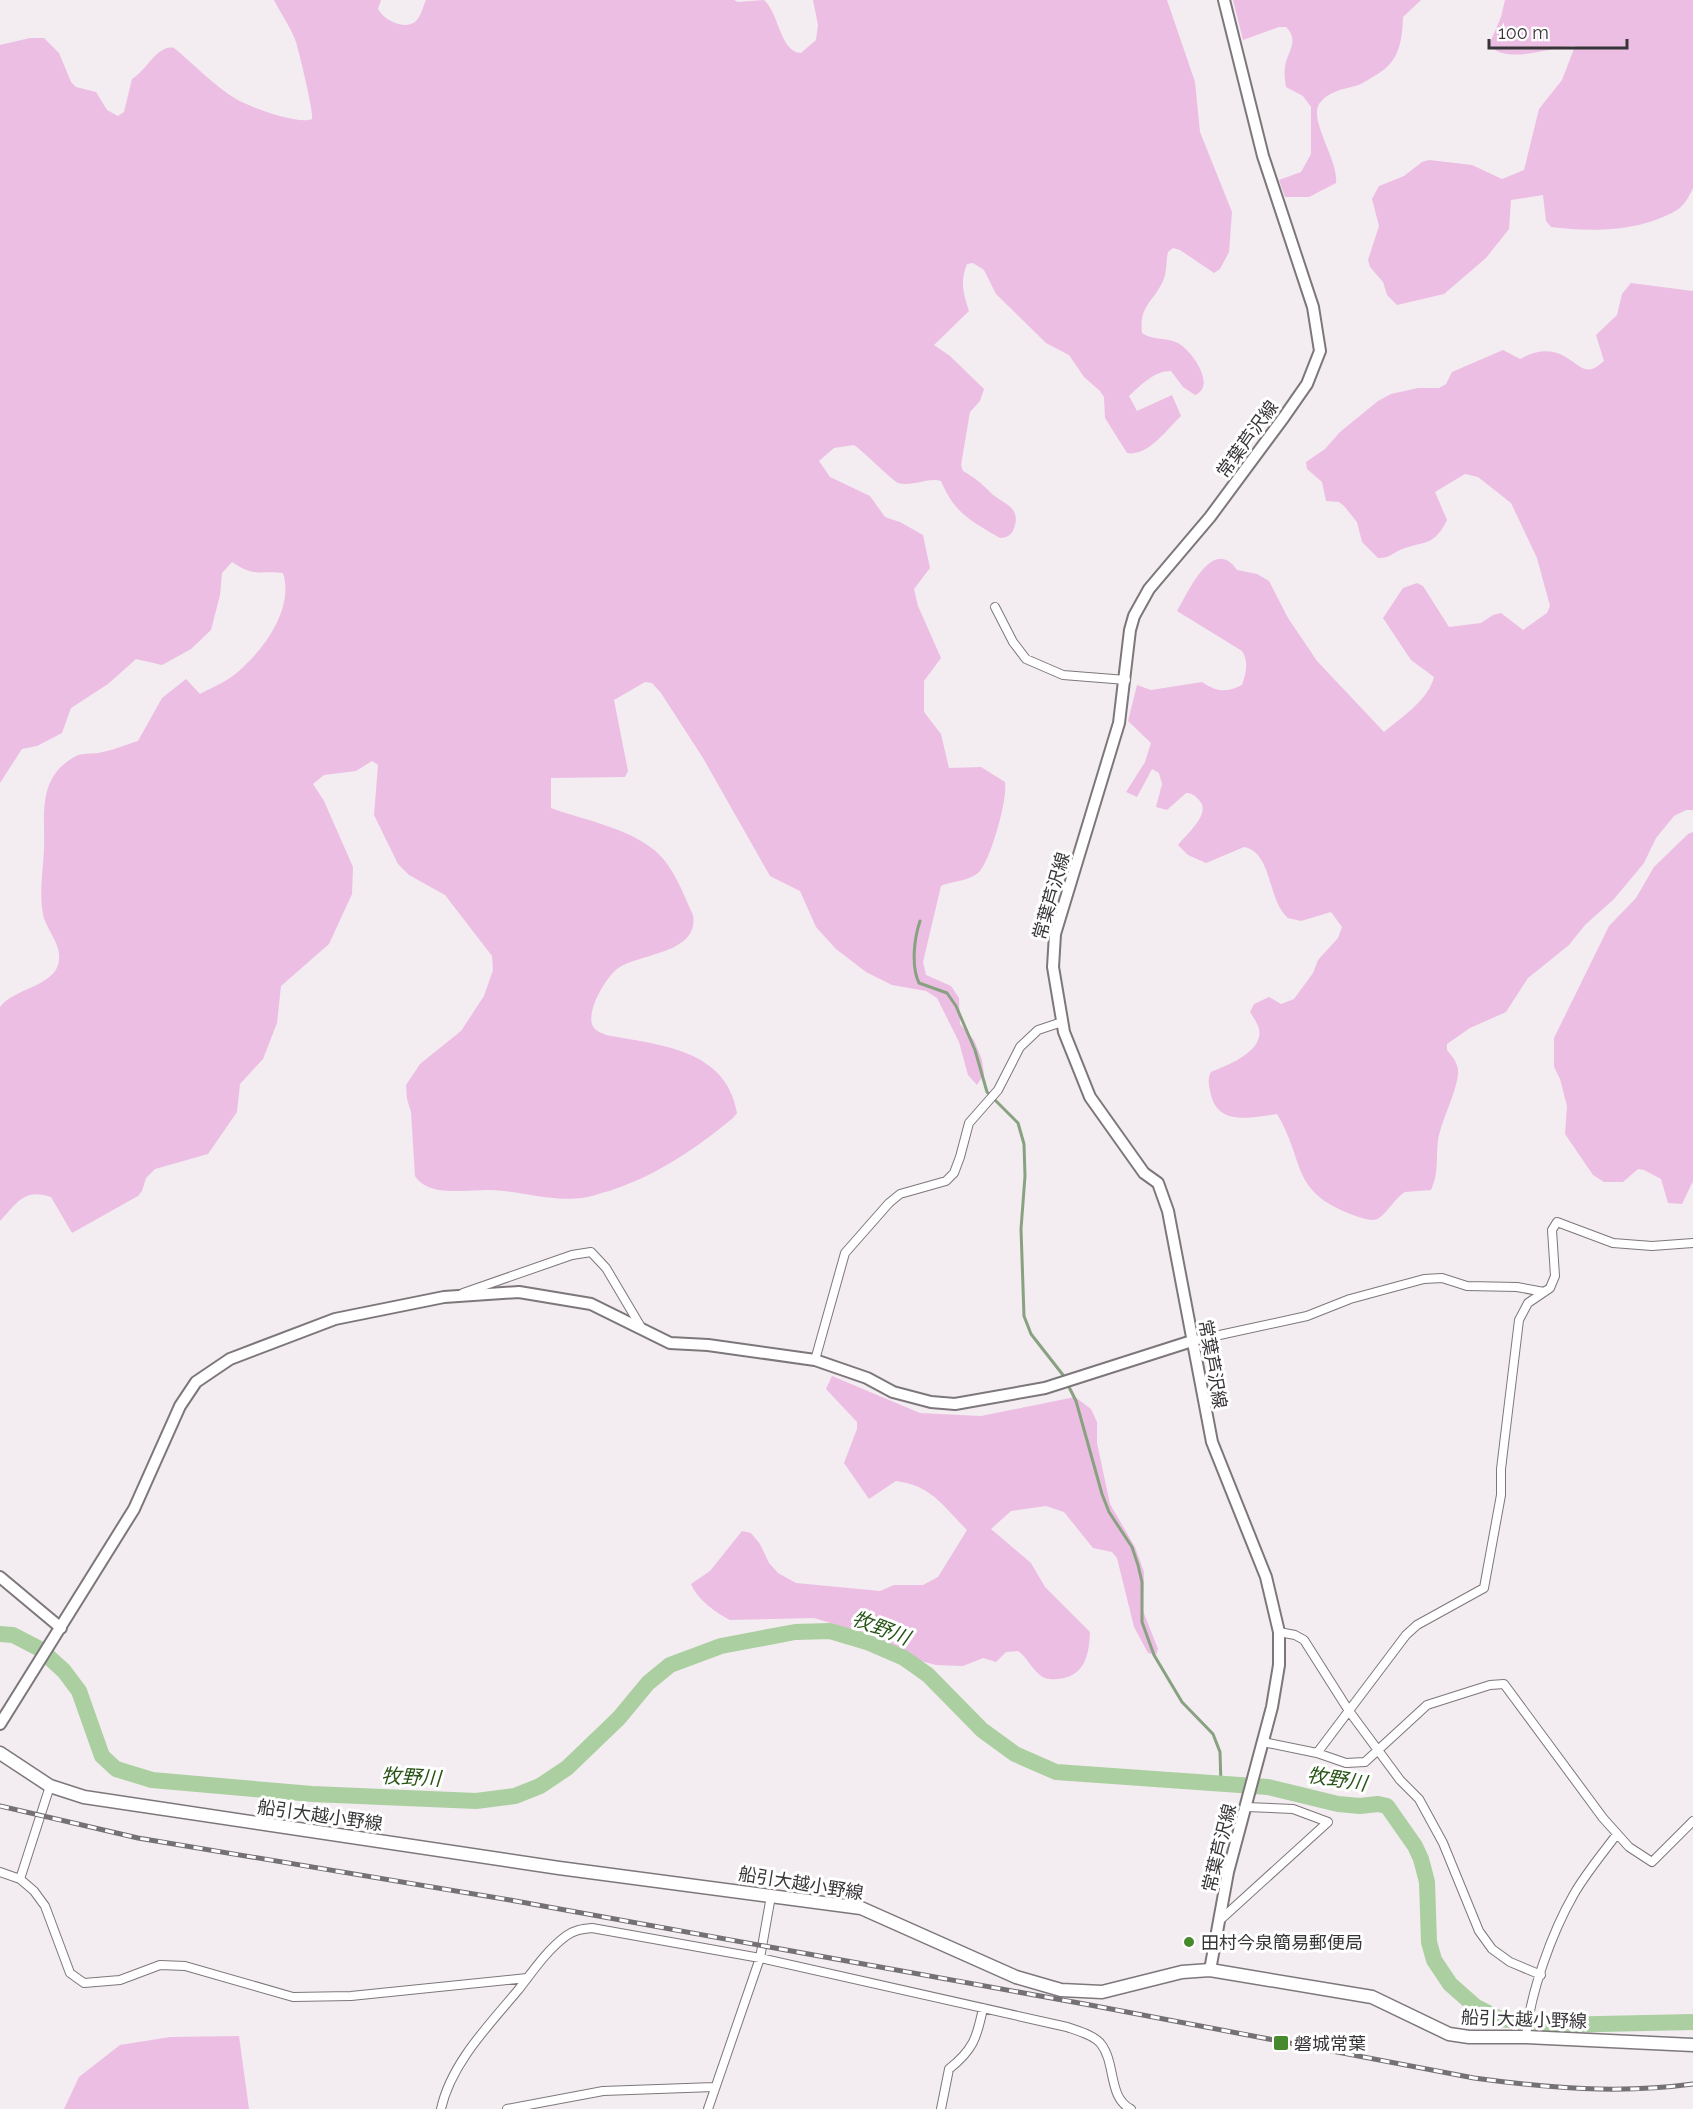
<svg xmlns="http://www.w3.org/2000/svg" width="1693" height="2109" viewBox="0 0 1693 2109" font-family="Raleway,'Noto Sans JP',sans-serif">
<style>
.green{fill:#edbee3}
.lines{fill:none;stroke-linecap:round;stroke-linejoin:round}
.stream{stroke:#88a181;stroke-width:3}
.river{stroke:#abcfa0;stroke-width:16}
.street-casing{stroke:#7d777c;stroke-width:10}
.secondary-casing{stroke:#7d777c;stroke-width:14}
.primary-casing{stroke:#7d777c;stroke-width:15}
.street{stroke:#fff;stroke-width:8}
.secondary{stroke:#fff;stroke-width:10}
.primary{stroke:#fff;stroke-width:12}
.rail-casing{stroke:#747073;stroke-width:5}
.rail{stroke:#fff;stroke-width:3;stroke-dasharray:9;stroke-linecap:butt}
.poi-dot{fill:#468a2d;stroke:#fff;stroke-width:2}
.labels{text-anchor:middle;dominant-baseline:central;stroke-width:6;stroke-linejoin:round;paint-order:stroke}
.street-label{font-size:18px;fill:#383538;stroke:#fff}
.poi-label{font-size:18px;fill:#383538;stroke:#fff;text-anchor:start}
.water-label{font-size:20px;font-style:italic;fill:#285517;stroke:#fff}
</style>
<rect width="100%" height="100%" fill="#f3ecf1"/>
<path class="green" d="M274,0H381L378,9C384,20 403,30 415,22C421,17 423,6 426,0H734L738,2L764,0C779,13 780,52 801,53L816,40L818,25L813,0H1167L1195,82L1200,132L1232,212L1229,252L1220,269L1214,273L1180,250L1173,248L1168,252C1166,260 1167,273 1163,281C1153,303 1139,305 1142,333C1153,341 1167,337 1178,343C1192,351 1217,386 1195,395L1183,387L1171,371C1154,371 1141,385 1129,396L1137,411L1172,395L1181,416C1167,429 1148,457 1127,453L1105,418L1104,397L1100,391L1084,377L1069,355L1046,343L996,294L984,270L973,263L967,264C960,281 963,293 969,311L934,345L950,356L984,389L980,401L970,412L961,465L963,471C975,478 981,483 990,492C1002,504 1022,506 1014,528C1012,535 1006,538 1000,538C970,520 955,514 941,481C928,477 913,487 898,483C893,481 864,452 854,445L834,448L819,461L830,477L870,496L885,517L900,522L923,535L930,568L914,589L918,606L941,658L924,681V712L941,734L949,768L981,767L1005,782C1008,799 991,858 980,871C971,881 952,881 941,886L923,962L926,975L951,986L959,998L960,1024L974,1040L982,1060L984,1074L977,1085L968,1075L959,1042L937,998L926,991L892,985L866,972L836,949L816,927L800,891L770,876L703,758L661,693L652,683L645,682L614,700L628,771L625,777L551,778V808C586,821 641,830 665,861C677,876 685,898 693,915C699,953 643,953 620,967C608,973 583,1014 594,1028C596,1031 602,1033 606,1035C658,1045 726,1048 737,1113L733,1118C695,1149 656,1176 609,1191C600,1193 591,1197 582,1198C551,1202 519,1190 487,1190C465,1190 428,1197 415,1176L411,1112L407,1099L406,1085L420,1064L461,1031L484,996L493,970L492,956L445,895L409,875L398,864L374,815L378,765L372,761L356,771L324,775L313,784L324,801L353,867L352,894L329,944L281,986L277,1023L263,1059L240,1084L237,1112L208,1154L155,1169L146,1178L142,1191L138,1196L72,1233L51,1197C24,1188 17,1203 0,1221V1007C13,989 51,987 58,965C64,945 46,931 43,914C39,892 43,871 44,849C45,813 37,777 76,756C82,753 91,754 98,753C111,751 125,745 138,741L162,698L186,679L200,694C213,687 230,680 240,670C265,648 294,608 283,573C258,570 256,578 232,562L222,573L220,595L211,630L191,649L162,665L136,659L108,684L71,708L62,733L37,746L22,749L0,783V45L30,38H44L59,53L71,82L76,87L96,92L107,110L118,116L124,112L132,79C147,70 158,44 174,48C194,64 214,86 236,99C250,107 298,125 312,119C314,113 299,52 296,42C291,28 281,14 274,0Z
M1233,0H1421L1403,17C1402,46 1398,64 1371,78C1366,81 1360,85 1355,86C1343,89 1327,92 1319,104C1309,121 1339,161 1336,183L1309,197H1285L1279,180L1301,172L1311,154V107L1303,96L1286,87C1285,81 1284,73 1285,67C1287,52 1300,41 1286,27H1279L1243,40Z
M1505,0H1693V188C1690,195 1684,206 1677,210C1640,232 1591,232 1551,227L1546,221L1543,195L1511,200L1509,229L1486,258L1444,294L1397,305L1387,295L1383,282L1370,267L1368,260L1379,226L1372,199L1379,186L1404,176L1422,162L1429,160L1472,165L1502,179L1524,170L1539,109L1562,80L1575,46C1551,46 1508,66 1489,45L1501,17Z
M1631,283L1693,291V810H1686L1674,816L1656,838L1644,863L1614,899L1585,925L1569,945L1528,978L1506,1012L1470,1028L1447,1044V1050C1454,1058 1459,1065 1458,1075C1455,1095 1444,1115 1439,1135C1435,1154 1440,1172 1431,1190L1405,1192C1394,1199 1389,1211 1379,1218C1372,1223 1360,1217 1353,1215C1289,1191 1306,1162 1277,1114C1253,1117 1219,1127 1211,1095C1209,1087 1207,1079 1211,1072C1226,1066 1264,1052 1259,1029C1258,1024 1253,1017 1250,1012L1254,1004L1269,997L1281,1004L1294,999L1313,973L1318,960L1338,938L1342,927L1331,912L1301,921L1288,918C1267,900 1273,853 1244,847L1206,863L1188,855L1178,845C1187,834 1212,813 1199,800C1194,795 1192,793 1186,793L1167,810L1156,807L1162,784L1159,773L1152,769L1137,797L1126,792L1145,762L1151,743L1128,721L1137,685L1151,690L1202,682C1217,692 1226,693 1242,685C1246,673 1249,662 1242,651L1177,611C1189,591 1213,535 1237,570L1257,574L1269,581L1288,618L1317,661L1384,732C1401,718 1429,699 1434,677L1411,660L1383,618L1403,588L1417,583L1423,586L1449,627L1481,623L1493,615L1501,613L1523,630L1547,613L1550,606L1537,558L1511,503L1478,477L1465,474L1435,492L1447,520C1435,544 1428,541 1405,548C1395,551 1389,559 1378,558L1362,542L1357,522L1344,506L1339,502L1326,501L1322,482L1307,469L1306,462L1325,449L1340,432L1378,401L1391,394L1418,388H1439L1446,384L1452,372L1503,350L1520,359C1563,335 1575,374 1592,369C1596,368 1601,363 1604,361L1596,335L1617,315L1622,294Z
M1693,832V1181L1682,1204L1668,1203L1661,1179L1644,1170L1638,1169L1623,1182H1604L1593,1175L1565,1134L1567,1106L1560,1079L1554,1067V1038L1609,926L1636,898L1654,867L1688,834Z
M832,1376L920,1413L981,1416L1075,1397L1091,1409L1097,1422V1443L1110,1504L1135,1547L1144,1572L1143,1611L1158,1649L1156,1655L1148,1653L1134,1627L1117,1558L1112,1552L1093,1548L1064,1512L1046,1506L1011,1511L991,1529L1031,1563L1045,1587L1090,1632C1089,1655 1085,1677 1057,1679C1052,1680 1044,1679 1040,1675C1031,1668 1027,1657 1018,1651L1006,1652L996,1662L983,1658L963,1666L936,1665L910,1658L877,1637L814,1618L730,1620C716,1613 697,1599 691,1584L710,1571L742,1531L751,1533L760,1544L769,1563L778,1573L796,1583L880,1591L894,1585H923L938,1577L967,1530C944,1507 931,1485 896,1481L869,1499L844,1463L857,1429V1422L826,1389Z
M239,2036L249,2109H64L79,2077L120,2045L170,2037Z"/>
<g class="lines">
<path class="stream" d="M920,921C914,939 911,966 919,983L947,993L956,1006L975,1050L987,1092L1018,1123L1024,1144L1025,1176L1021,1229L1024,1316L1031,1334L1063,1375L1076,1401L1102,1494L1109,1512L1132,1547L1138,1565L1142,1582V1622L1154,1655L1182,1702L1213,1734L1220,1752L1221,1785"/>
<path class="river" d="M0,1634L13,1635L40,1649L64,1671L79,1691L102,1756L116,1769L152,1780L312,1794L476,1801L515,1796L540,1786L567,1768L619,1718L648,1683L670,1665L721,1646L795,1632L830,1631L867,1642L904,1658L928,1675L982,1730L1015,1754L1056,1772L1268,1787L1338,1804L1360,1806L1378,1804L1387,1806L1415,1846L1421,1859L1427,1882L1429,1942L1434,1960L1450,1984L1476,2007L1500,2019L1553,2025L1693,2022"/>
<defs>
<path id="street" d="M995,607L1013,642L1026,659L1063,675L1126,680
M463,1293L572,1255L591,1252L606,1268L641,1327
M1192,1341L1307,1316L1350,1299L1424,1279L1442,1278L1467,1286L1517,1287L1544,1292
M815,1360L845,1253L889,1203L900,1194L946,1181L954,1173L960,1157L969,1123L998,1090L1020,1047L1038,1030L1062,1022
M1279,1632L1295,1635L1304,1640L1349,1711L1400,1780L1419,1799L1443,1843L1479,1931L1492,1949L1510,1962L1541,1975
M1263,1742L1317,1753L1346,1763L1365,1762L1427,1705L1490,1685L1504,1684L1603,1818L1629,1847L1652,1862L1693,1821
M1317,1753L1406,1635L1417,1625L1484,1588L1501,1495V1469L1519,1320L1528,1303L1550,1288L1555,1276L1552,1230L1557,1222L1613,1243L1652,1246L1693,1243
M0,1872L20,1879L34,1891L45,1906L70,1973L84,1983L120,1980L160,1965L185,1966L293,1997L351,1996L527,1978
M20,1879L50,1786
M1219,1921L1328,1822L1293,1809L1246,1807
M1526,2037C1530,1993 1552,1932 1574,1894C1586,1873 1603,1853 1617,1834
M441,2109C451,2063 490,2024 519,1989C533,1971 547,1950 566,1936C574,1930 582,1929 592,1928L760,1958L1067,2027C1078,2031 1094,2035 1101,2044C1116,2063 1108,2098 1131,2109
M507,2109L603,2091L714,2087
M708,2109L760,1958L771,1896
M941,2109L949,2069C973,2050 977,2038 983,2008"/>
<path id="secondary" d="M0,1577L61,1628
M0,1724L134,1509L180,1406L196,1382L230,1359L335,1319L444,1297L519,1292L591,1304L670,1343L708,1345L815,1360L867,1378L893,1392L931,1402L955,1404L1045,1388L1192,1341
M1210,1970L1228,1872L1272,1707L1279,1665V1632L1266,1577L1212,1442L1168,1211L1158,1183L1144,1173L1090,1097L1064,1032L1053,967L1055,934L1119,723L1130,630L1134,616L1149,589L1210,517L1284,417L1307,384L1320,351L1313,307L1263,156L1224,0"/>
<path id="primary" d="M0,1753L50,1786L84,1797L559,1868L861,1908L1016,1977L1061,1990L1102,1992L1182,1972L1210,1970L1372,1997L1449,2034L1469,2037H1526L1693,2045"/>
</defs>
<use href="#street" class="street-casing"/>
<use href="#secondary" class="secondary-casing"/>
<use href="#primary" class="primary-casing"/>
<use href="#street" class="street"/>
<use href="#secondary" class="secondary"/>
<use href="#primary" class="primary"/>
<defs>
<path id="rail" d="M0,1806L138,1838L510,1900L1090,2005L1474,2078C1547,2088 1620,2094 1693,2084"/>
</defs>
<use href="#rail" class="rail-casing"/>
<use href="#rail" class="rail"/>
</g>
<g class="poi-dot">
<circle cx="1189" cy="1942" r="6"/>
<rect x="1273" y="2035" width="16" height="16" rx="3"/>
</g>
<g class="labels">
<g class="street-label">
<text transform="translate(1247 439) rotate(-54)">常葉芦沢線</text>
<text transform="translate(1051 896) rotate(-74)">常葉芦沢線</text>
<text transform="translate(1213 1364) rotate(80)">常葉芦沢線</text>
<text transform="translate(320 1815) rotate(8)">船引大越小野線</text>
<text transform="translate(1219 1848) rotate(-76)">常葉芦沢線</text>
<text transform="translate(801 1883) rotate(9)">船引大越小野線</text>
<text transform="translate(1524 2019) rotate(2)">船引大越小野線</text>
</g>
<g class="poi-label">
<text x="1201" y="1942">田村今泉簡易郵便局</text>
<text x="1294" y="2043">磐城常葉</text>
</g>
<g class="water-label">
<text transform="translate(881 1628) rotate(21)">牧野川</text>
<text transform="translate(411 1777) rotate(3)">牧野川</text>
<text transform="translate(1337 1779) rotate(9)">牧野川</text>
</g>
</g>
<path d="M1489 39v9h138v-9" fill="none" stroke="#383538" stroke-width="3"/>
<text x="1498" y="39" font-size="18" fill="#383538" stroke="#ffffff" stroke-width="4.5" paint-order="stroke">100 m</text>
</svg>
